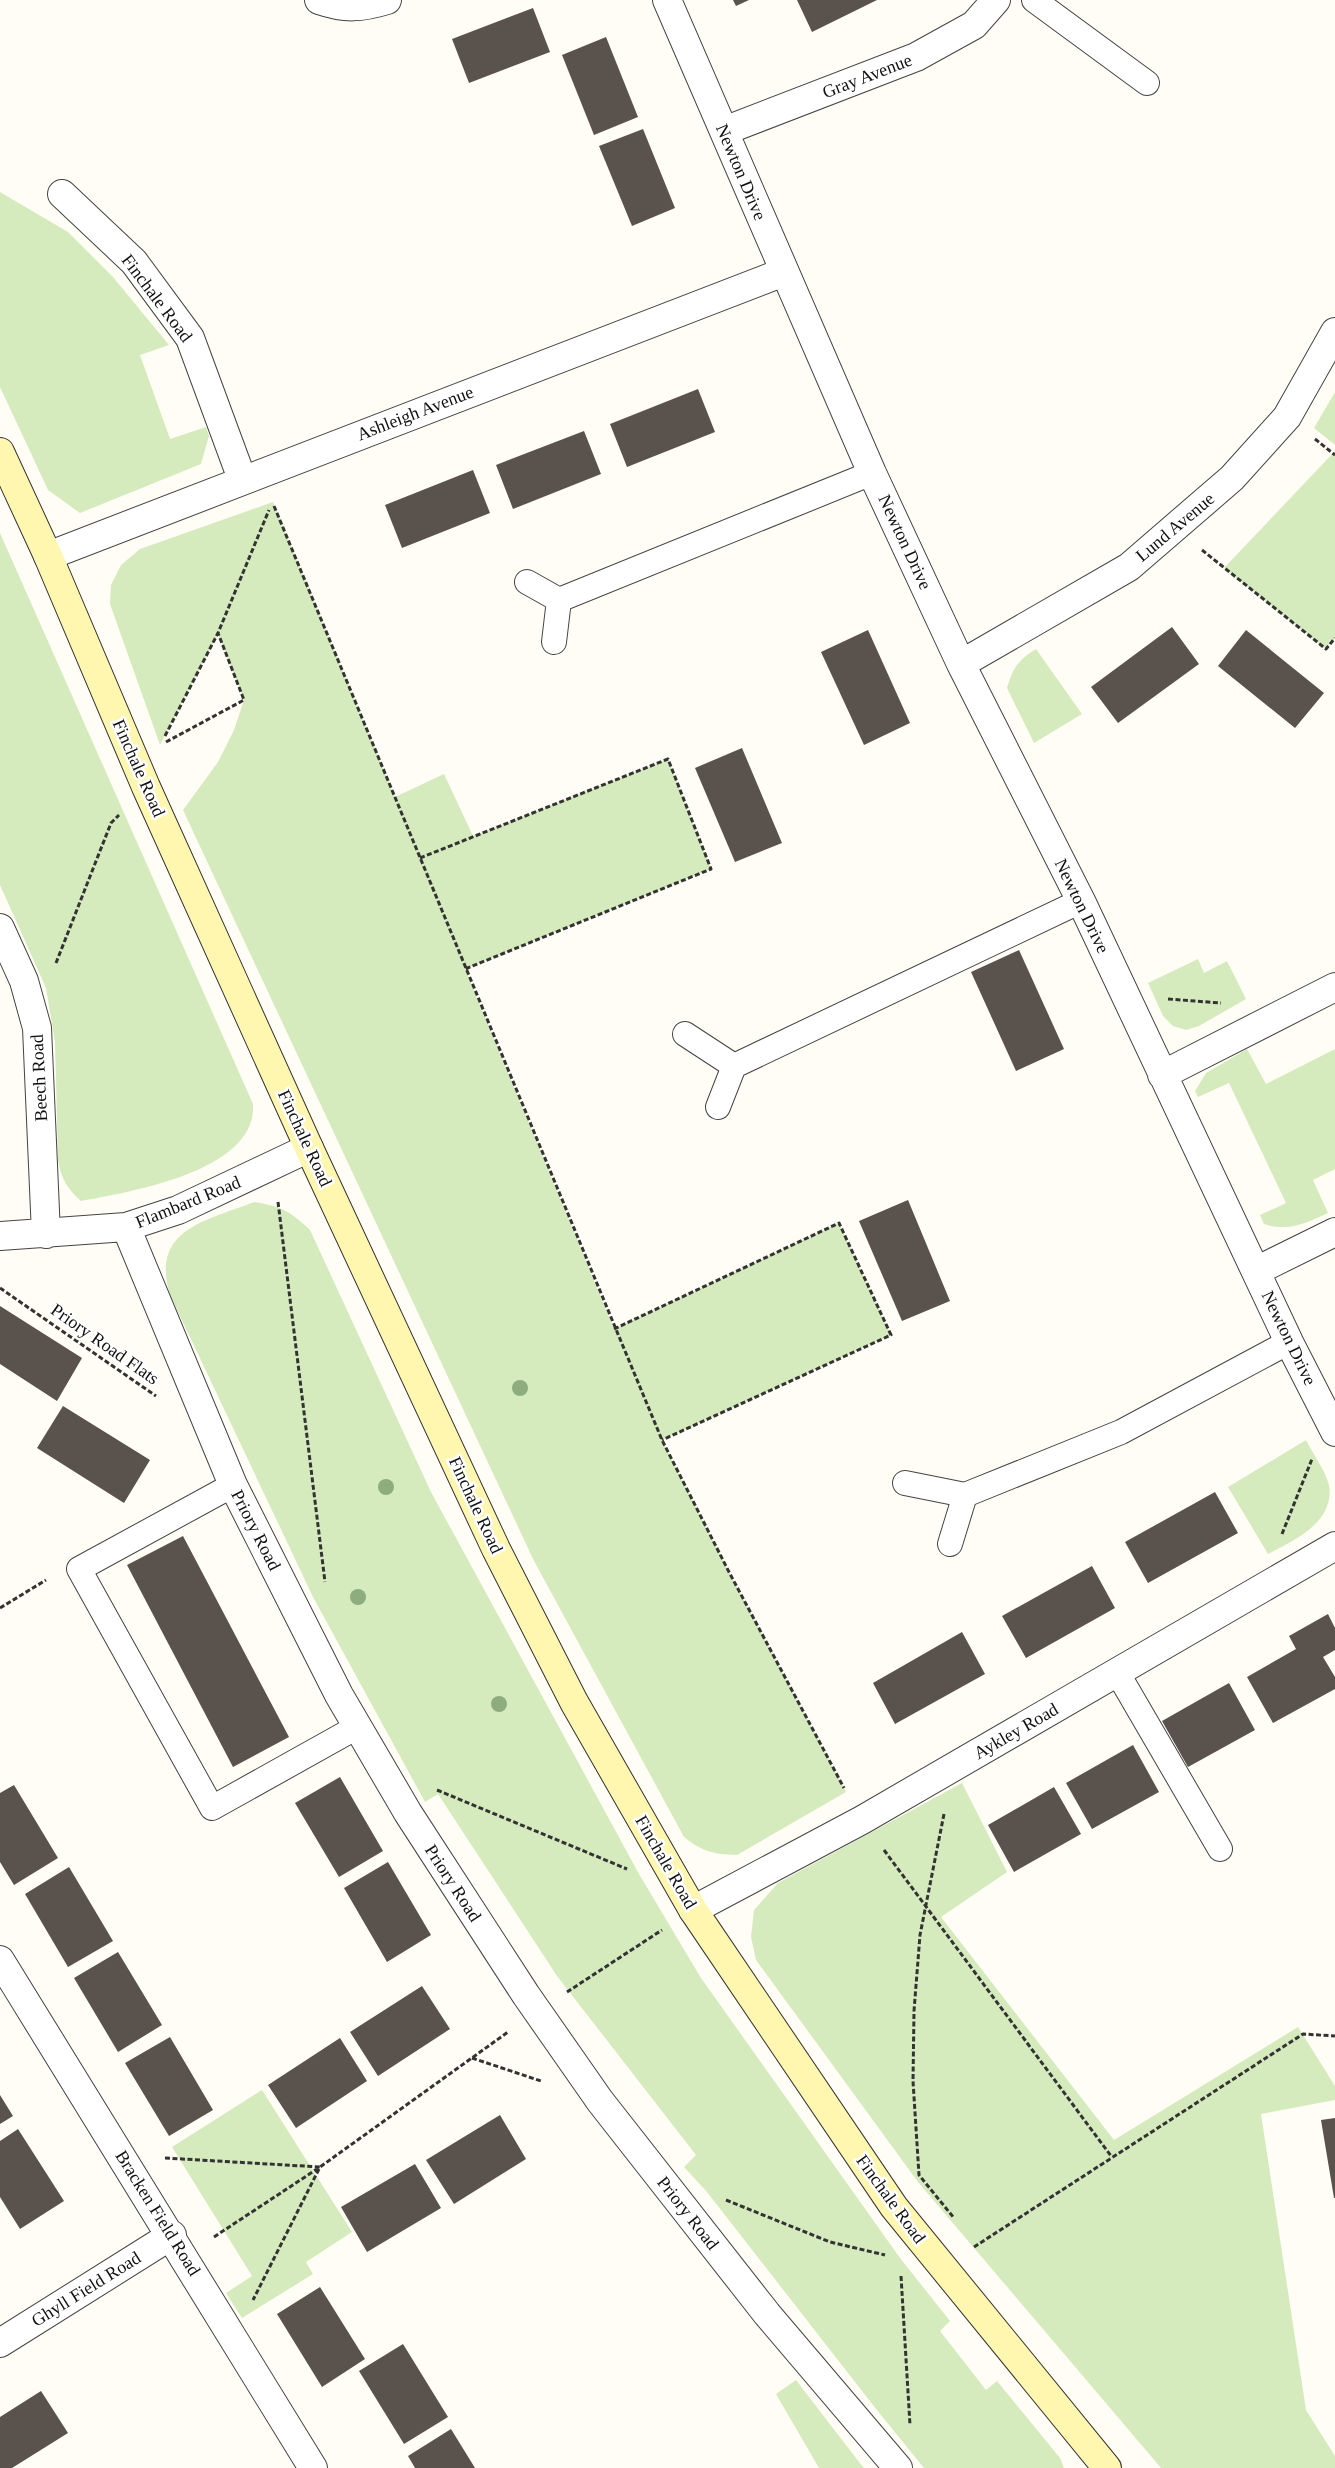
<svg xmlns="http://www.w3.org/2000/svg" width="1335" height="2468" viewBox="0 0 1335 2468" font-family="Georgia,serif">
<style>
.green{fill:#d5ebbd}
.building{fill:#5a524d}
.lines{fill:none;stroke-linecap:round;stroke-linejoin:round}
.lane-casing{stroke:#444;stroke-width:26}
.street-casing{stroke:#444;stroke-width:30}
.secondary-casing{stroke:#333;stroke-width:30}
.path{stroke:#333;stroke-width:3;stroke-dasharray:5 2.5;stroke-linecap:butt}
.lane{stroke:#fff;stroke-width:24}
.street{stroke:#fff;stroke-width:28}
.secondary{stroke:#fff6b0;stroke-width:28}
.tree{fill:#8dad7f}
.labels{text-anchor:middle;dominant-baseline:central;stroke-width:5;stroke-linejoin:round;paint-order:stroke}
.street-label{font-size:18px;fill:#111;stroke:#fff}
</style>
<rect width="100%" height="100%" fill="#fffdf5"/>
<path class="green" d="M0,192L68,232L113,277L169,345L140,355L170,439L206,427L209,436L201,464L80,513L48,490L0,387Z
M1335,392V445L1314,428Z
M1335,451V638L1326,649L1224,568Z
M273,502L395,797L444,774L473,836L668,759L711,869L465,969L614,1329L839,1223L891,1335L662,1440L729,1572L846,1792L737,1855C713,1854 703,1852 684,1837L534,1561L183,810L218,762L234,730L244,700L218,634L160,745L110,604L111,585L121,565L140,549Z
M0,533L253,1104C258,1171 130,1192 81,1201C67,1189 61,1178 58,1160L55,1042L46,988L0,885Z
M1036,649L1082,714L1034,743L1007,688C1013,668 1018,660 1036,649Z
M1198,959L1204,973L1227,961L1246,999L1199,1026L1186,1030L1173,1026L1163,1016L1148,983Z
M1247,1049L1266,1084L1335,1049V1169L1313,1180L1328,1213C1306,1223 1289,1232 1264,1224L1260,1215L1286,1203L1229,1083L1198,1097L1195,1091L1206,1073Z
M254,1202C281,1206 290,1211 310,1230L431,1492L639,1874L701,1978L900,2258L950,2321L940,2331L986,2390L997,2381L1060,2458L1064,2468H924L876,2409L707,2192L684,2167L696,2155L557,1976L438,1794L425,1802L313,1597L170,1295C150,1229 206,1221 254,1202Z
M1306,1440C1313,1454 1325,1470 1329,1485C1335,1522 1295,1540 1268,1554L1228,1487Z
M962,1783L1007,1872L941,1917L1114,2140L1298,2027L1335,2086V2100L1261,2114L1306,2410L1335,2456V2468H1161L918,2182L756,1960L751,1937L754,1910L778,1883Z
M262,2090L352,2232L306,2262L313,2274L242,2318L226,2293L252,2276L172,2147Z
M796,2380L859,2462L864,2468H819L776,2394Z"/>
<path class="building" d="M733,0H749L736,6Z
M797,0H877L812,32Z
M533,8L550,52L469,83L452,39Z
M606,37L638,117L594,135L562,55Z
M643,129L675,208L632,226L599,146Z
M698,389L715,432L627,467L610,424Z
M584,431L601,474L513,509L496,465Z
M473,470L490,513L402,548L385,505Z
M1172,627L1199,664L1118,723L1091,687Z
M868,630L910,723L864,745L821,652Z
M1246,630L1324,693L1295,728L1218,666Z
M742,748L782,843L735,862L695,768Z
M1019,950L1064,1049L1016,1071L971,972Z
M908,1200L950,1301L902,1321L859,1221Z
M0,1306L82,1358L57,1401L0,1364Z
M63,1406L150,1460L124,1503L37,1448Z
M1215,1492L1238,1533L1148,1583L1125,1542Z
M183,1536L289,1737L233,1767L127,1565Z
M1092,1566L1115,1608L1026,1658L1002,1616Z
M1328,1614L1335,1628V1650L1323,1657L1335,1677V1689L1273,1723L1247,1677L1296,1649L1289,1636Z
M962,1632L985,1674L895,1724L873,1683Z
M1229,1683L1255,1730L1188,1767L1162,1721Z
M1133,1745L1159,1792L1092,1829L1066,1783Z
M340,1777L383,1851L339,1877L295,1803Z
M14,1785L58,1858L14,1885L0,1862V1793Z
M1054,1787L1081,1834L1014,1872L988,1825Z
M388,1862L431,1935L387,1962L344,1888Z
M69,1867L113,1941L68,1967L25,1894Z
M118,1952L162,2025L118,2052L74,1978Z
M422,1986L450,2029L378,2076L350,2032Z
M170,2037L213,2110L169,2136L125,2063Z
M340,2038L367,2081L296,2128L268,2085Z
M0,2095L13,2116L0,2124Z
M500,2115L526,2159L454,2204L426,2160Z
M1335,2118V2198H1334L1321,2120Z
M18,2129L64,2201L20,2229L0,2197V2141Z
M415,2164L441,2208L367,2252L341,2207Z
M320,2287L365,2359L322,2387L277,2314Z
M403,2344L448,2417L404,2444L359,2371Z
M41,2391L68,2433L12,2468H0V2417Z
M451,2429L475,2468H415L408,2456Z"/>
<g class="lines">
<defs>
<path id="lane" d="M1034,0L1147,83
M527,582L559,600L872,473
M554,642L559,600
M685,1034L734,1066L1081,901
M718,1107L734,1066
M905,1483L965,1495L1121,1432L1289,1342
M233,1485L79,1569L212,1808L357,1727
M950,1544L965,1495
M1117,1672L1220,1849"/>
<path id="street" d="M319,0C345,9 361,8 387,0
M667,0L872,473L961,664L1081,901L1289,1342L1335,1432
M724,131L916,57L974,25L996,0
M62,194L134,262L190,338L242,479
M48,556L784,272
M961,664L1129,567L1232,478L1287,417L1335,332
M0,928L24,981L37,1028L46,1234
M1162,1075L1335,987
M126,1227L233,1485L339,1695L408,1813L526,1995L600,2101L767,2314L898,2468
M0,1236L126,1227L178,1210L309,1148
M1256,1271L1335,1232
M693,1910L862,1820L1335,1546
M0,1960L313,2468
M0,2343L172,2235"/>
<path id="secondary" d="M0,452L48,556L146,787L309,1148L496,1549L574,1702L693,1910L894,2207L1107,2468"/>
</defs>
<use href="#lane" class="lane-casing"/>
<use href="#street" class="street-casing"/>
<use href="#secondary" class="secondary-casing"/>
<path class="path" d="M1315,439L1335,455
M274,506L662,1440L729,1572L844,1788
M1202,550L1326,649L1335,638
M165,736L218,633L269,510
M166,742L244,700L218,633
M420,858L668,759L711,869L465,969
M56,963L111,823L119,815
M1168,999L1221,1003
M278,1202L325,1582
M0,1288L156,1396
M614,1329L839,1223L891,1335L662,1440
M1282,1534L1312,1459
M0,1608L46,1580
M437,1790L627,1869
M944,1814L920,1935L914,2011L913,2081L919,2175L954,2218
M884,1850L1111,2156
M567,1992L662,1930
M472,2058L541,2081
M165,2158L320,2167L253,2300
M726,2200L830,2242L885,2255
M214,2237L320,2167L508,2032
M974,2247L1303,2034L1335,2036
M901,2276L910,2425"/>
<use href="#lane" class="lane"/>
<use href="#street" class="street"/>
<use href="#secondary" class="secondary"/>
</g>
<g class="tree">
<circle cx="520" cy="1388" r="8"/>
<circle cx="386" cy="1487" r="8"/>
<circle cx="358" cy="1597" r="8"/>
<circle cx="499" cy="1704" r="8"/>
</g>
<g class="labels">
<g class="street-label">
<text transform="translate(867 76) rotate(-21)">Gray Avenue</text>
<text transform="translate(741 172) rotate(67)">Newton Drive</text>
<text transform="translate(157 298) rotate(53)">Finchale Road</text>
<text transform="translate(415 413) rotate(-21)">Ashleigh Avenue</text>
<text transform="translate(1175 527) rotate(-40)">Lund Avenue</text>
<text transform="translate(905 542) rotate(65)">Newton Drive</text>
<text transform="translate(139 768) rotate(66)">Finchale Road</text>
<text transform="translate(1082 906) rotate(64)">Newton Drive</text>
<text transform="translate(39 1078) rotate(-93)">Beech Road</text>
<text transform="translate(305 1138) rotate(65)">Finchale Road</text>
<text transform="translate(188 1202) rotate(-22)">Flambard Road</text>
<text transform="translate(1289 1338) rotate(64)">Newton Drive</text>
<text transform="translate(105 1344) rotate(35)">Priory Road Flats</text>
<text transform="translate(476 1505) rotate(65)">Finchale Road</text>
<text transform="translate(256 1530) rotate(63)">Priory Road</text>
<text transform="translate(1016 1731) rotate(-30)">Aykley Road</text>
<text transform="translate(666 1862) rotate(60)">Finchale Road</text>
<text transform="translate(453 1883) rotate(57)">Priory Road</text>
<text transform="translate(891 2199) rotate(54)">Finchale Road</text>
<text transform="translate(158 2213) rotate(58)">Bracken Field Road</text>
<text transform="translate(688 2213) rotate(52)">Priory Road</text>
<text transform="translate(86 2289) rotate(-32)">Ghyll Field Road</text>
</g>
</g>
</svg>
